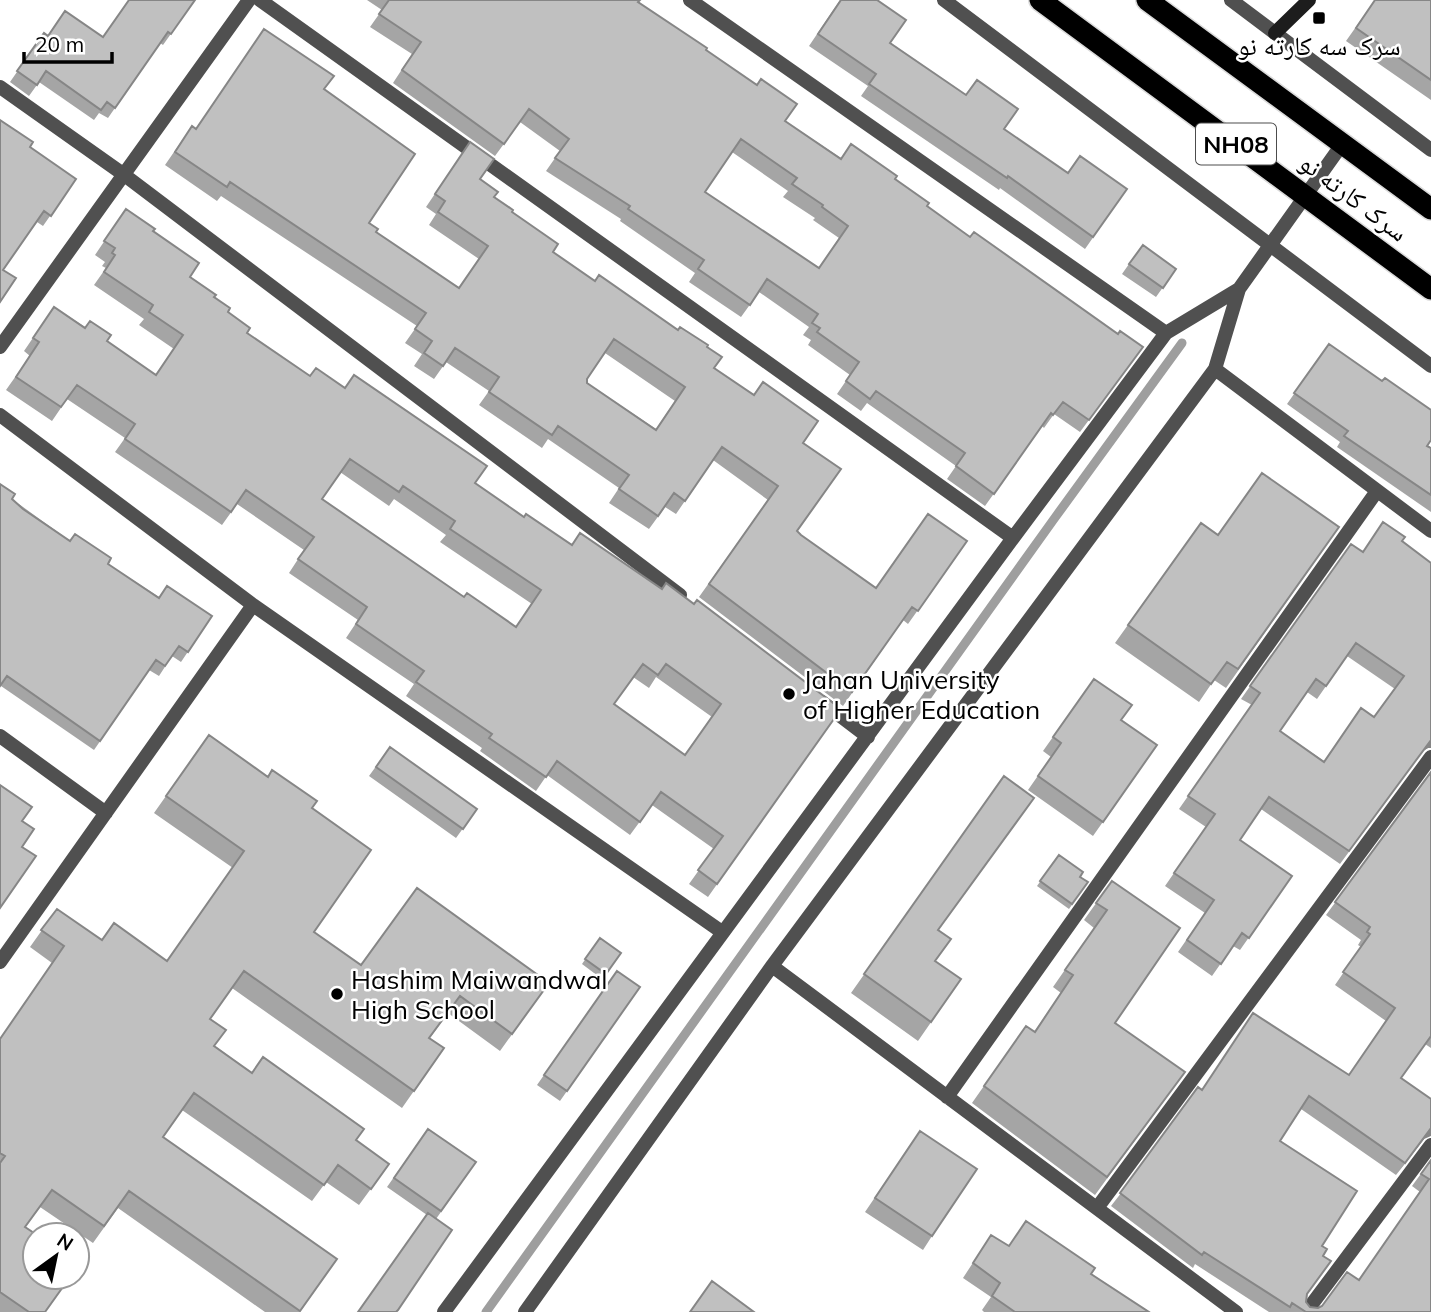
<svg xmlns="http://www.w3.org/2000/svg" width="1431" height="1312" viewBox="0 0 1431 1312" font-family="Mulish,'Noto Naskh Arabic',sans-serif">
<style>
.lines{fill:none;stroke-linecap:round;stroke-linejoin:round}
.stream{stroke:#9e9e9e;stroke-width:9}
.highway-casing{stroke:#dbdbdb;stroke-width:24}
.street{stroke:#505050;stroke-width:14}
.secondary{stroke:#1d1d1d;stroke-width:14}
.highway{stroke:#000;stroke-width:21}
.wall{fill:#a5a5a5;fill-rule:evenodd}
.shaded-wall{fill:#868686}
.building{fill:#c0c0c0;stroke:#868686;stroke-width:2;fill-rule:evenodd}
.poi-dot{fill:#000;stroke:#fff;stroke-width:2.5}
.labels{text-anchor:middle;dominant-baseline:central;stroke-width:5;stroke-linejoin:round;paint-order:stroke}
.shield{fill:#fff;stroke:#4c4c4c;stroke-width:2}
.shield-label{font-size:24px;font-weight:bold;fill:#000}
.poi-label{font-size:26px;fill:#000;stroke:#fff;text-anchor:start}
.street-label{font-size:26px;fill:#000;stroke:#fff}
</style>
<rect width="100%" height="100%" fill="#fff"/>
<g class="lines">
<path class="stream" d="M486,1312L1054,519L1182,343"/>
<defs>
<path id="highway" d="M1040,0L1431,289
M1147,0L1431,209"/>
</defs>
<use href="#highway" class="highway-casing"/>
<path class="street" d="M260,0L1013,538
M690,0L1166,333
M944,0L1431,366
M1231,0L1431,150
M0,87L123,174L680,595
M0,347L249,0
M1215,369L1431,531
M0,415L253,605L722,932
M822,702L868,737
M0,736L106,813
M0,962L253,605
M772,966L1236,1312
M947,1097L1377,491
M1097,1208L1431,757
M444,1312L1013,538L1166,333L1239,289
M525,1312L772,966L1215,369L1239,289L1343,143
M1306,1312L1431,1145"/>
<path class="secondary" d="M1275,33L1309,0"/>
<use href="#highway" class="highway"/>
</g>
<path class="wall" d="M195,0L163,45L160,43L108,118L99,113L94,120L39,82L29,96L10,82L44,33L48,36L103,37Z
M367,0H640L638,2L706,50L785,121L841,158L895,179L927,206L970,237L1118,334L1143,347L1080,432L1054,414L1044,428L1042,426L985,506L947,479L956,466L867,403L861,411L837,394L850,375L808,345L811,340L803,335L809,327L759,292L741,317L689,282L695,273L620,221L621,219L546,171L560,151L520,122L495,156L393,83L412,54L370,27L382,10ZM732,152L788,191L783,197L815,218L813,220L839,238L819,268L705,192Z
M840,0L890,43L1004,129L1068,173L1127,189L1085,249L1000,188L999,190L861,96L868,86L809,46Z
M1375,0H1431V100L1346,41Z
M324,89L369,223L376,232L459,288L479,259L429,225L436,214L426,207L470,142L480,179L494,197L512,212L553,252L595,281L707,347L714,368L803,443L797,531L801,535L876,588L967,541L908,624L903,620L843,706L699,597L768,500L713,460L676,514L665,507L649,529L609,503L619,488L548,439L542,448L479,405L489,391L446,362L434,379L414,366L422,354L405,343L417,326L221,196L217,201L165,165L192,126L196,129ZM605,353L675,401L656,429L587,383V379Z
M0,120L30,147L76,179L43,226L37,222L3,270Z
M126,209L153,231L190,277L214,297L247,333L310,376L475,483L524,517L572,545L841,709L708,897L689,884L714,849L652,805L630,835L547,775L536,791L480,751L482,748L406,696L414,684L346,638L358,620L289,573L304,550L237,504L222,525L115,452L125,438L67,399L52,421L6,390L30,356L24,351L54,307L107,341L156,375L174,349L139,325L144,319L94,285L106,268L102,266L105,262L95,255ZM340,472L389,506L394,499L446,535L440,542L532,604L516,627L464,597L322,499ZM633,677L649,688L656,677L712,717L685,755L614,704Z
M1129,264L1176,269L1156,297L1122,274Z
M1329,344L1431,448V512L1337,447L1340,442L1287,404Z
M12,499L70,541L108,564L159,597L212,616L181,662L172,656L159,676L149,670L94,750L1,686Z
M1201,523L1218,535L1339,527L1226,688L1214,680L1199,702L1115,643Z
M1402,541L1431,563V748H1428L1423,751L1340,864L1261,809L1240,840L1292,876L1240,950L1233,946L1212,976L1178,952L1205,913L1165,886L1206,827L1179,809L1252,705L1241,699L1351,544L1363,552ZM1347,656L1395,689L1374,717L1324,761L1280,731L1307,692L1317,699Z
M1094,679L1121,720L1157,745L1093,836L1028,790L1051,757L1043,751Z
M209,735L312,808L314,932L361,965L549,983L500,1051L448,1013L430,1038L444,1048L402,1108L232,988L210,1019L215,1046L252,1073L356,1140L389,1164L359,1205L326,1182L312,1201L182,1110L163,1137L337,1259L300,1312H265L118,1208L93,1243L40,1207L25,1227L45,1312H0V1039L52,963L30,947L57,909L102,940L167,961L233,868L154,813Z
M390,747L477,809L456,838L369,776Z
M1431,772V1048L1425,1044L1401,1078L1424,1139L1396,1175L1301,1109L1280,1141L1322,1246L1323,1256L1307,1295L1306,1302L1310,1307L1318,1308L1359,1280L1420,1192L1412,1186L1431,1160V1312H1269L1195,1264L1193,1268L1111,1206L1202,1089L1349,1075L1386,1021L1335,985L1361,947L1358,945L1361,940L1326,915Z
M1004,776L939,930L935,961L961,979L918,1041L851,993Z
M1059,855L1080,877L1088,882L1069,909L1037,886Z
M1112,881L1115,1023L1185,1072L1095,1195L972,1103L1026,1026L1034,1032L1061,993L1053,987L1094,928L1084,920Z
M600,938L621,953L602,979L582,964Z
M617,971L640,987L560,1101L537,1085Z
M428,1129L476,1162L436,1219L427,1215L387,1187Z
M920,1131L932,1236L923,1250L865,1212Z
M991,1235L1008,1246L1091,1274L1149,1312H984L982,1310L991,1297L963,1278Z"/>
<path class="shaded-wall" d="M1431,740V748H1428L1423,751L1340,864Z
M1431,1128V1136L1424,1139L1396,1175Z"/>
<path class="building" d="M129,0H195L171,34L168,32L115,108L107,102L101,110L46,71L37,85L17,71L44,33L48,36L65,11L103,37Z
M389,0H640L638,2L707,48L706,50L757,85L761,79L797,104L785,121L841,159L851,144L897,176L895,179L929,203L927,206L970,237L974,232L1118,334L1120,331L1143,347L1089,420L1063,402L1053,415L1051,413L994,494L956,466L965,453L876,391L870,399L846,381L859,362L817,332L820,328L812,323L818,314L767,279L750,305L698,269L704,260L628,209L630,206L555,158L569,139L529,109L504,144L402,70L421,42L379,14ZM741,139L797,178L792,184L823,205L822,207L848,226L819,268L705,192Z
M841,0H877L906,20L890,43L966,95L977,80L1018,109L1004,129L1068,173L1080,156L1127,189L1093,237L1008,176L1007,178L869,84L876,74L818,34Z
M1375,0H1431V80L1356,28Z
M264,29L334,76L324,89L415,154L369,223L378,229L376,232L459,288L488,246L438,212L445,201L435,194L470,142L494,159L480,179L498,192L494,197L513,210L512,212L558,244L553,252L595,281L599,275L678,330L680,327L708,345L707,347L722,357L714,368L754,395L763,382L818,421L803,443L841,469L797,531L801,535L876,588L928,514L967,541L918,611L912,607L852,692L709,584L778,486L722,447L685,501L674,493L658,516L619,489L629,475L558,426L552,435L489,392L499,377L455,348L443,366L424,353L432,341L415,329L426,313L230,182L227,187L175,152L192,126L196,129ZM614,339L685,387L656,430L587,383V379Z
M0,120L33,142L30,147L76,179L51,216L44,211L3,270L16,278L0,302Z
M126,209L155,229L153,231L199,263L190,277L216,295L214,297L230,308L228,312L250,328L247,333L310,376L316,368L345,388L354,375L487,466L475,483L524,517L526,514L572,545L580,533L662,589L666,583L694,604L697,600L841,709L717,884L698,870L723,836L661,792L640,822L557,761L546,777L489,738L492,734L416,682L424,671L356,624L367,607L298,559L314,537L246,490L231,512L125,439L135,424L77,385L61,407L16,377L39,342L33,338L54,307L85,328L90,321L111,335L107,341L156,375L183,335L149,312L153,305L104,272L115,255L112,253L115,248L104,241ZM350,459L399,492L403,486L455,521L450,529L541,590L516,627L467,593L464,597L322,499ZM643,664L658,675L666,664L721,704L685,755L614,704Z
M1143,245L1176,269L1163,288L1129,264Z
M1329,344L1382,381L1385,378L1431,410V440L1427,446L1431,448V495L1344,436L1348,431L1294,393Z
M1262,473L1339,527L1238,669L1227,662L1211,684L1128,625L1201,523L1218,535Z
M0,484L15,494L12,499L23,509L70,541L75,534L111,558L108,564L159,598L167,586L212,616L188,652L179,646L165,666L156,660L100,741L7,676L0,686Z
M1383,522L1405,537L1402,541L1431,563V740L1349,851L1269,797L1240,840L1292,876L1249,938L1242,933L1221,964L1187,940L1214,900L1174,873L1215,814L1188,796L1260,693L1250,686L1351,544L1363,552ZM1356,643L1404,676L1374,717L1361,708L1324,762L1280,731L1316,679L1326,686Z
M1094,679L1132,705L1121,720L1157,745L1103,822L1038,776L1061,743L1053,737Z
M209,735L268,777L272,770L317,801L312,808L371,850L314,932L361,965L417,888L549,983L512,1034L460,996L429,1038L444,1048L414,1091L244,971L210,1019L226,1030L214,1046L252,1073L263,1057L364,1129L356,1140L389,1164L371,1189L338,1165L324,1185L194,1093L163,1137L337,1259L300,1311L129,1191L104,1226L52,1190L25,1227L37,1235H35V1277H70L45,1312H29L0,1292V1163L5,1156L0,1153V1039L64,946L41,930L57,909L102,940L114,923L167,961L244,851L166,796Z
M390,747L477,809L463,829L376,767Z
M1431,772V1036L1401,1078L1431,1099V1128L1405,1163L1309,1096L1280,1141L1357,1191L1322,1246L1327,1249L1323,1256L1331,1261L1307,1294L1306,1302L1310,1307L1318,1308L1322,1306L1347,1272L1359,1280L1429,1179L1421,1174L1431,1160V1312H1306L1292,1303L1290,1307L1204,1252L1202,1255L1120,1193L1198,1087L1202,1090L1253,1013L1349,1075L1395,1008L1343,972L1370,934L1367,932L1370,927L1335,902Z
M1004,776L1034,798L938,930L951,939L935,961L961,979L931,1022L864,974Z
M0,785L32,807L22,821L34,829L22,847L36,856L0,908Z
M1059,855L1083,872L1080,877L1088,882L1072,904L1040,881Z
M1112,881L1180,928L1115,1023L1185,1072L1107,1177L984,1086L1026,1026L1035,1032L1073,975L1065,970L1107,910L1096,903Z
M600,938L621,953L606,974L585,959Z
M617,971L640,987L567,1091L544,1075Z
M428,1129L476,1162L441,1211L394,1178Z
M920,1131L977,1169L932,1236L875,1198Z
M428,1213L452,1230L398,1310L396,1312H358Z
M1026,1221L1095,1268L1091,1274L1149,1312H1015L992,1296L1000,1283L973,1263L991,1235L1009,1246Z
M712,1281L754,1312H690Z"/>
<g class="poi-dot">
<rect x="1312" y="11" width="14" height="14" rx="3.5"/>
<circle cx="789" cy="694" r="7"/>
<circle cx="337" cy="994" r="7"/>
</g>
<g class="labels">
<rect class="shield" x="1196" y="123.5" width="80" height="41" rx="5"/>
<g class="shield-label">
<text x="1236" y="144">NH08</text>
</g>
<g class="poi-label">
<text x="1319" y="45" text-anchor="middle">سرک سه کارته نو</text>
<text x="803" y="679">Jahan University<tspan x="803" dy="30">of Higher Education</tspan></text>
<text x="351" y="979">Hashim Maiwandwal<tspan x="351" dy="30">High School</tspan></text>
</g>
<g class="street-label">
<text transform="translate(1354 197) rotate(37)">سرک کارته نو</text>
</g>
</g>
<g transform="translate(56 1256) rotate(33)"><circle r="33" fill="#ffffff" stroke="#999999" stroke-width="2"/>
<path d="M0-5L12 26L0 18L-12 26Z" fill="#000000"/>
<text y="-10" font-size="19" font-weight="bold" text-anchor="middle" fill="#000000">N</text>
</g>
<path d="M24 52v10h88v-10" fill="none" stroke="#000000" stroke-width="3.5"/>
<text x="35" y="52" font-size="21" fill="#000000" stroke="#ffffff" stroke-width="5" paint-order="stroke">20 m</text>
</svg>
